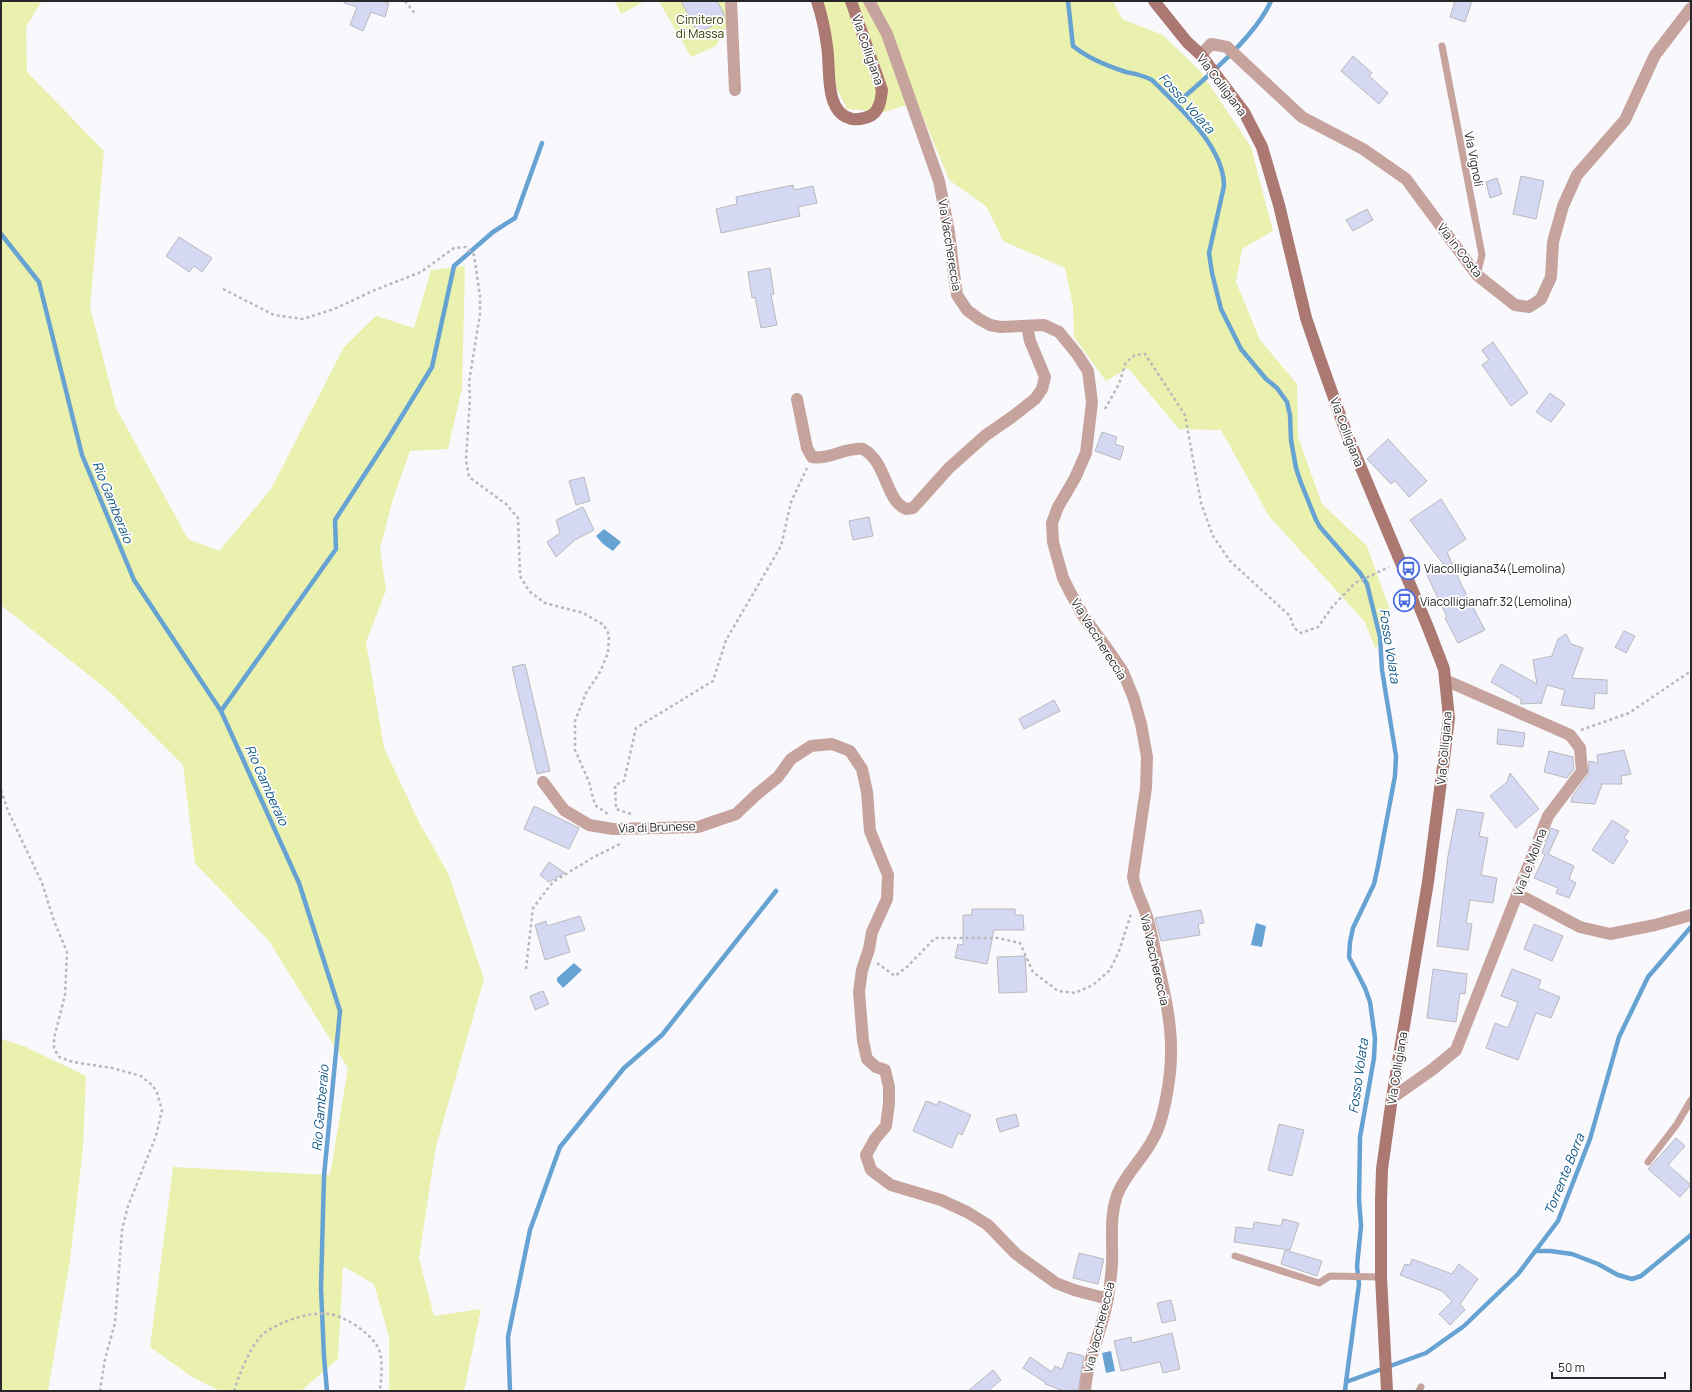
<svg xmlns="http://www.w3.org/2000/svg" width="1692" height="1392" viewBox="0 0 1692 1392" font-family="Manrope,sans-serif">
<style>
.green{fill:#eaf0ae}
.water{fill:#66a2d2}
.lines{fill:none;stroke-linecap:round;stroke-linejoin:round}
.stream{stroke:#66a2d2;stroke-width:4.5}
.building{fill:#d5d8f3;stroke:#b9b9bd}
.path{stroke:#b9b9bd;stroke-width:2.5;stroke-dasharray:3 3;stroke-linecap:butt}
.lane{stroke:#c6a39d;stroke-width:7}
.street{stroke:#c6a39d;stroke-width:12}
.secondary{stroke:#ab7971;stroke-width:12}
.labels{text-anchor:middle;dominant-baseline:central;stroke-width:3.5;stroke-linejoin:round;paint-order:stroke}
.park-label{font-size:12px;fill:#3b3d03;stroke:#fff}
.street-label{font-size:12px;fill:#28282a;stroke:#fff}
.poi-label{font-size:12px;fill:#28282a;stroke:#fff;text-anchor:start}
.water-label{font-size:13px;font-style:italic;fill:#0d5482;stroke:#fff}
</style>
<rect width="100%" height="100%" fill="#f8f8fd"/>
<path class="green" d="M1,1H42L26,27L27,72L104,151L90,307L116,408L188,539L219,551L271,489L344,347L376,316L414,328L431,270L465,266L462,388L448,449L410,451L392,502L380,549L386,590L366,642L384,748L420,824L448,873L484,979L436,1146L419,1258L434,1316L481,1309L464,1391H389V1337L374,1284L343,1266L338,1359L301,1391H221L192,1377L150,1347L173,1167L330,1175L348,1068L269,941L195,863L183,765L110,692L1,605Z
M615,1H645L621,14Z
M659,1H730V20L716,46L691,57Z
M823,1H1113L1122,19L1163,35L1201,72L1251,147L1273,231L1242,249L1236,282L1260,340L1297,384L1298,437L1322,504L1367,546L1391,613L1376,649L1364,621L1269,516L1221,430L1179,429L1128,368L1106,381L1074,337L1073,306L1065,268L1003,241L987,207L949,180L917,102L884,112L847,109L837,89Z
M1,1039L26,1047L86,1076L83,1148L70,1260L48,1391H1Z"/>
<path class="water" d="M604,529L621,542L613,551L603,544L596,536Z
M1256,923L1266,926L1262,947L1251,945Z
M574,963L582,970L563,988L557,981V978Z
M1111,1351L1115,1371L1106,1373L1102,1353Z"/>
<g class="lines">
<path class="stream" d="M1068,1L1073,46C1089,59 1107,66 1126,72C1136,74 1143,75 1152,80C1178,106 1224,146 1224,186L1209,253L1212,273L1221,309L1241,349L1266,379L1277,388L1287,402L1290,415L1291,440L1296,468L1301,483L1316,520L1320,527L1360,573L1367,584L1380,637L1382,670L1396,756L1395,776L1378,866L1374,884L1353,928L1350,942L1349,957L1365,988L1370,1002L1375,1038L1374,1058L1360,1137L1359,1200L1361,1226L1357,1266L1359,1284L1346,1382
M1176,104C1206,78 1255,37 1271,1
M1,234L39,282L82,455L134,580L221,711L299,883L340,1011L324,1176L321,1288L324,1357L327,1391
M221,711L336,549L335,520L389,437L432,367L454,266L493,232L515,218L542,143
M1535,1251H1550L1572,1254L1598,1264L1618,1275L1632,1279L1641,1276L1691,1235
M510,1391L508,1337L530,1230L560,1147L624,1068L662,1035L776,891
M1345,1391L1346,1382L1426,1353L1464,1326L1518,1274L1558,1221L1590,1139L1619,1037L1648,977L1691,927"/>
</g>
<path class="building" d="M345,1H382L389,3L385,17L371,12L363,31L350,25L357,7L344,3Z
M681,1H717L724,14V20L698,33Z
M1455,1H1472L1465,22L1450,17Z
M1353,56L1372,73L1369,76L1388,93L1379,104L1341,71Z
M1521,176L1544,181L1536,219L1513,214Z
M1497,178L1502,194L1490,198L1486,182Z
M793,185L794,190L813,186L817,203L798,207L800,216L721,233L716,209L737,204L736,197Z
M1367,209L1373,220L1353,231L1346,220Z
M179,237L212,258L202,272L194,266L189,272L166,256Z
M770,268L774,294L771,295L777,325L761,328L755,297L752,298L748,272Z
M1493,342L1528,393L1511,406L1482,365L1489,360L1482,350Z
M1550,393L1565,404L1551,422L1536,412Z
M1102,432L1117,437L1115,444L1124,447L1120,460L1095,451Z
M1388,439L1427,481L1409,497L1395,481L1391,484L1367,459Z
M584,477L590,501L576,505L569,481Z
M1441,499L1466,539L1447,552L1462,586L1485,630L1458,643L1445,618L1447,617L1426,573L1444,565L1410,520Z
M583,507L594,530L575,540L556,557L547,542L560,533L556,520Z
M869,517L873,536L853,540L849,521Z
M1624,631L1635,636L1626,653L1615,647Z
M1566,634L1571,644L1583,648L1572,678L1607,680V694L1595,693L1594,709L1561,705L1565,690L1547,685L1541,704V703L1521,704V699L1491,682L1501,664L1537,684L1533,660L1552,656L1558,639Z
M525,664L550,771L537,774L512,667Z
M1054,700L1060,711L1024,729L1019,719Z
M1498,729L1525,733L1523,747L1497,744Z
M1624,750L1631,774L1621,776L1622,784H1602L1595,804L1571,802L1572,797L1588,775L1589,761L1598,763L1597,755Z
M1549,751L1573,757L1574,769L1567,778L1544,772Z
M1510,773L1539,809L1516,828L1490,796L1507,782Z
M534,806L579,828L569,849L524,829Z
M1457,809L1484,813L1479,836L1488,838L1481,875L1497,878L1493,903L1470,900L1466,923L1472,924L1468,950L1437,946L1448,856Z
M1612,820L1629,831L1624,838L1628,841L1613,864L1592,850Z
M1551,828L1559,831L1548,854L1574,866L1569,879L1576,883L1569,898L1556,893L1558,888L1534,878L1545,855L1542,853Z
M549,862L565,873L549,882L540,875Z
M972,909H1015V915H1023L1024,930H994L987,964L955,958L958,944L963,945V915H972Z
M1201,910L1204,923L1198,924L1200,935L1161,941L1155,918Z
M580,916L585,930L565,936L570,952L545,960L535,925L546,921L547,926Z
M1534,924L1563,936L1552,961L1524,949Z
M1025,956L1027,992L999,993L997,957Z
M1433,969L1467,974L1465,994L1460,993L1456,1022L1427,1018Z
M1512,969L1541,980L1538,988L1560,997L1551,1018L1536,1013L1518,1060L1486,1048L1495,1023L1508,1028L1518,1002L1501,996Z
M543,991L549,1004L535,1010L530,996Z
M926,1101L937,1105L939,1101L971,1115L962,1135L958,1133L952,1148L913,1131Z
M1016,1114L1019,1126L1000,1132L996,1119Z
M1279,1124L1304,1130L1292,1176L1268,1170Z
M1676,1138L1685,1146L1668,1165L1691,1185L1680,1197L1648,1169Z
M1283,1219L1299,1223L1290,1250L1234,1242L1236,1227L1253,1229L1254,1222L1281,1226Z
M1285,1250L1322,1261L1317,1276L1281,1264Z
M1079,1253L1104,1259L1098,1284L1073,1278Z
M1412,1259L1452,1274L1459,1264L1478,1279L1460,1304L1465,1310L1450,1325L1439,1314L1452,1301L1442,1291L1400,1275L1405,1264L1410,1265Z
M1171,1300L1176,1320L1162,1323L1157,1303Z
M1172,1333L1180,1369L1163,1373L1160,1362L1121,1371L1114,1341L1131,1337L1132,1343Z
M1068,1352L1084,1356L1078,1391H1064L1045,1384L1046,1383L1023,1368L1030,1357L1052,1372L1055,1366L1062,1369Z
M993,1370L1001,1380L988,1391H968Z"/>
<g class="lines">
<path class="path" d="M405,1L416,15
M223,289L274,315L303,319L334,309L375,290L421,272L454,248L466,247L474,255L480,296V314L469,382L470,399L466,460L469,477L506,504L518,518L520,576L529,591L545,603L583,613L604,625L609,635L608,653L600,672L586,693L575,721V750L589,782L595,805L608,814
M1105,409L1119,384L1126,362L1135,355L1145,354L1185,415L1201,503L1213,536L1230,561L1290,616L1294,628L1301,633L1318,627L1333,606L1355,583L1389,567
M1581,730L1629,713L1691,671
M1,790L8,811L42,883L54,921L67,952L65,995L54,1038V1048L59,1057L73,1062L112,1068L141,1076L153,1086L157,1093L162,1110L156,1136L128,1206L122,1230L115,1323L105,1359L100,1391
M631,814L616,809L615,785L624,781L636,728L713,681L726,640L781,546L791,502L807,468
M877,963L895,976L907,967L935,938H998L1020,943L1033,972L1058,991L1075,993L1093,985L1110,970L1119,951L1131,914
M526,969L533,908L553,882L592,858L622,843
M234,1391C238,1377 252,1343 263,1334C278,1322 310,1311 329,1314C344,1316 367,1331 375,1343C385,1355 381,1377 380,1391"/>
<path class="lane" d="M1442,46L1482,255L1477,275
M1648,1162L1677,1124L1691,1100
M1235,1256L1319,1283L1330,1276L1381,1277
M1419,1391L1421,1387"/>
<path class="street" d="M731,1L735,90
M869,1L887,34L939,181L949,232L953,266L957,295L967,310L979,319L990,325L1000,327L1044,325L1059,332L1077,354L1088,371L1092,402L1086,453L1075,478L1058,507L1052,523L1053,542L1063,578L1070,592L1084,617L1111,654L1123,672L1134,699L1141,724L1147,757L1146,788L1133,877C1136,893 1143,903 1147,917C1151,929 1153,943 1156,955C1163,987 1172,1021 1171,1054C1171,1076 1164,1121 1153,1139C1143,1159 1125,1174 1117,1195C1111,1213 1112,1228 1112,1246C1113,1263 1111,1280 1108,1297C1103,1329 1087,1359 1085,1391
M1201,55L1211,44L1227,47L1302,117L1363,149L1406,179L1477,275L1515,305L1529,307L1541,299L1551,277L1553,242L1563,206L1577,175L1625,120L1655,55L1691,8
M797,399L807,448L812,457C830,460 845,447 863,449C887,462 885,500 906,509L913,508L949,468L986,435L1012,417L1035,399L1042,389L1045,377L1030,341L1027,326
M543,782L564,810L589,825L613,829L698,827L736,814L756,795L778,777L791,759L811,746L832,744L850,751L862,769L867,792L870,831L888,875L887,899L872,932L869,949L862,970L859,992L863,1041L867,1059L876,1067L885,1070L889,1087V1103L886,1126L875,1139L866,1155L871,1170L891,1185L941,1200L967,1212L988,1225L1016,1254L1056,1283L1074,1290L1108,1299
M1518,894L1580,927L1610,934L1655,925L1691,915
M1392,1098L1433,1069L1456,1050L1548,816L1582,771L1580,748L1570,735L1445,680"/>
<path class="secondary" d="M817,1C822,16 825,30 827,46C831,67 823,113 852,119C858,120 867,118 872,115C880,109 881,99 882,90L851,1
M1154,1L1187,42L1201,55L1244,112L1262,147L1279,205L1306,318L1319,356L1346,432L1427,625L1444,669L1449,718L1445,751L1428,882L1392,1098L1382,1169L1381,1201V1277L1387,1391"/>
</g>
<defs>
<symbol id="bus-ring" viewBox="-11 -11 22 22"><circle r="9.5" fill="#fff" stroke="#4c6ee2" stroke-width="1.5"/><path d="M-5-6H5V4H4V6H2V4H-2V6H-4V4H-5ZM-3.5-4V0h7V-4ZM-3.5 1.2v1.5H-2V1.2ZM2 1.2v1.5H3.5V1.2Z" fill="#4c6ee2"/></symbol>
</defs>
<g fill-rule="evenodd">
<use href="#bus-ring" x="1396" y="556" width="25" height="25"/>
<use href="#bus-ring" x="1392" y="588" width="25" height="25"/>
</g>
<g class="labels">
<g class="park-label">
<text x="700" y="19">Cimitero<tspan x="700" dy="14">di Massa</tspan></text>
</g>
<g class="street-label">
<text transform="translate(868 50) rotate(71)">Via Colligiana</text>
<text transform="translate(1222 85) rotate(53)">Via Colligiana</text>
<text transform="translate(1474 159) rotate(79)">Via Vignoli</text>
<text transform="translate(950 245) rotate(81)">Via Vacchereccia</text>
<text transform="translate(1460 250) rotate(52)">Via in Costa</text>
<text transform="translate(1347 432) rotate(69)">Via Colligiana</text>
<text transform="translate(1099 639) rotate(58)">Via Vacchereccia</text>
<text transform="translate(1444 748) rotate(-85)">Via Colligiana</text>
<text transform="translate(657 827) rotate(-2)">Via di Brunese</text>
<text transform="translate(1530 862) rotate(-69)">Via Le Molina</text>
<text transform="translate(1155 960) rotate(77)">Via Vacchereccia</text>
<text transform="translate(1397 1068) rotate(-81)">Via Colligiana</text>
<text transform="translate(1099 1327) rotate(-76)">Via Vacchereccia</text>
</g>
<g class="poi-label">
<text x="1424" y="568">Viacolligiana34(Lemolina)</text>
<text x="1420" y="601">Viacolligianafr.32(Lemolina)</text>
</g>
<g class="water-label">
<text transform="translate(1187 103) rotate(48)">Fosso Volata</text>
<text transform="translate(113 502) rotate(68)">Rio Gamberaio</text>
<text transform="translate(1390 646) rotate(81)">Fosso Volata</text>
<text transform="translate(267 785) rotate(66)">Rio Gamberaio</text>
<text transform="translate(1358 1076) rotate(-82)">Fosso Volata</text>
<text transform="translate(320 1108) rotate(-85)">Rio Gamberaio</text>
<text transform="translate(1564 1174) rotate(-68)">Torrente Borra</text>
</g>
</g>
<rect width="1692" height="1392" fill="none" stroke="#28282a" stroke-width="4"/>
<path d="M1552 1372v6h113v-6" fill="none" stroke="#28282a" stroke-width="2"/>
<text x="1558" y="1372" font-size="12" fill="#28282a" stroke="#ffffff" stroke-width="3" paint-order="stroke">50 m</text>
</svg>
